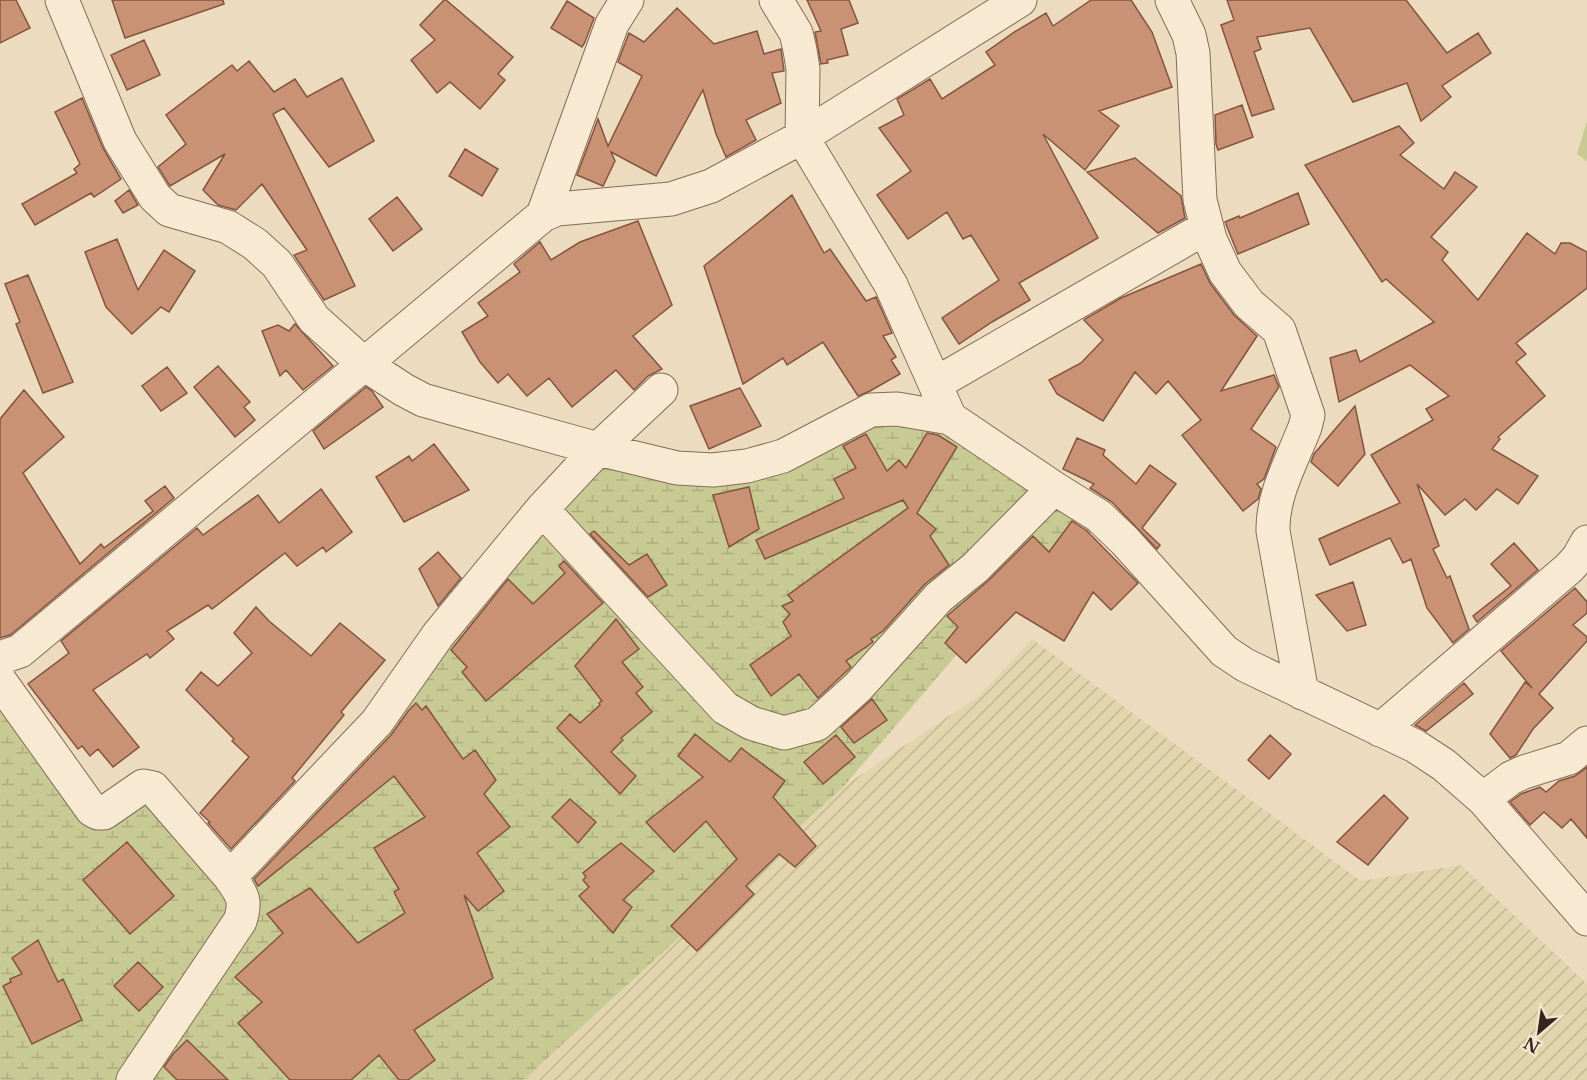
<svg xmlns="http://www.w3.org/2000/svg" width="1587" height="1080" viewBox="0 0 1587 1080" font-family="'Libre Baskerville',serif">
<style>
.farmland{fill:url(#farmland-furrows)}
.green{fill:#c8ca94}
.wetland{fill:url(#wetland-marsh)}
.building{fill:#ca9275;stroke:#83543e;stroke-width:1.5}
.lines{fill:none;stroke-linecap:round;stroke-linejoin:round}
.minor-casing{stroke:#846c58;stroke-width:35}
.minor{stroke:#f8e9d2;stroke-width:33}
</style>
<defs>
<pattern id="farmland-furrows" width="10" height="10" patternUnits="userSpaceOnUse" patternTransform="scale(1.5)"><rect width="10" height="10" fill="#e2d5ad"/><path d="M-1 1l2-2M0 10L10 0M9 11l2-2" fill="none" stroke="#c2b794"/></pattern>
<pattern id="wetland-marsh" width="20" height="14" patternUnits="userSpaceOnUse" patternTransform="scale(1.5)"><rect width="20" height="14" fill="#c8ca94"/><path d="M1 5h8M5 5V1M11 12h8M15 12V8" fill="none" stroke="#acad7f"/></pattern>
</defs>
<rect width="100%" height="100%" fill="#ecdbbf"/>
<path class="farmland" d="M1032,639L1361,881L1461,865L1587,984V1080H525L844,786L979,696Z"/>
<path class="green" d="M1587,121V161L1577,154Z"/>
<path class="wetland" d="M924,413L1097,527L1001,603L844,786L524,1080H0V692L78,798L150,795L229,886L601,453L677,470L848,423Z"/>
<path class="building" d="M0,0H16L30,28L0,43Z
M112,0H223L224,4L125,38Z
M444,0H446L513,57L498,74L505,80L480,109L450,82L437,93L411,60L435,40L420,25Z
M807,0H849L858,23L841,29L848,55L827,60L828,63L821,64L815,32L821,31Z
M1091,0H1131L1152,32L1172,87L1099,111L1119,126L1085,170L1043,134L1098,238L1019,283L1030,300L992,322L959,344L942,318L999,280L971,235L963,239L947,212L908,239L877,195L911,171L879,128L904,115L897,99L930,79L942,99L995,65L986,52L1016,31L1046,13L1053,26Z
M1227,0H1406L1447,53L1478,33L1491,53L1442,86L1451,97L1421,121L1407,83L1353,102L1310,28L1257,37L1261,49L1254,52L1274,109L1252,116L1221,25L1234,20Z
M567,1L594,18L585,42L582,47L551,28Z
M677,8L714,44L757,31L764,54L781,49L784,71L772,73L781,103L746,120L756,140L726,157L716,134L703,90L656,176L611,152L615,161L603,186L577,175L598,119L608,146L642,76L618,62L629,33L644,42Z
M144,40L160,75L127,90L111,55Z
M249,61L274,92L295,79L307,97L342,78L374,141L329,167L284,108L273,114L355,286L324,300L294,255L307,250L262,184L236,210L218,205L203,190L225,154L170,186L158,167L186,144L166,115L232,65L237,71Z
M82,98L103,148L121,179L94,197L91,193L35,225L22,204L77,173L74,169L80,164L55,112Z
M1242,105L1253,137L1218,150L1216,144L1215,115Z
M1399,126L1414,143L1400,155L1444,189L1455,172L1477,187L1431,237L1448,252L1442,260L1478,300L1527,233L1555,254L1561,243H1570L1587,252V288L1516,343L1526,354L1516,362L1545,396L1498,437L1500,439L1492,449L1538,476L1518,504L1497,489L1476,510L1465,499L1445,515L1417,484L1439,546L1433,549L1447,578L1450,576L1469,629L1453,643L1427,608L1411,559L1403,563L1390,538L1330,565L1319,539L1400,503L1371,455L1433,420L1426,409L1449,396L1410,365L1339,402L1330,358L1356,350L1360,362L1434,322L1386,279L1382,282L1305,165Z
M465,149L498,169L482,196L449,176Z
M1135,158L1181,196L1185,218L1158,233L1087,172Z
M129,190L138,205L123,213L115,201Z
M1298,193L1309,224L1238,254L1225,222L1239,216L1240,218Z
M792,195L824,253L830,249L866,301L876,297L892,333L883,336L896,357L891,360L900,374L870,391L858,396L823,342L787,365L783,358L743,384L704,266Z
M397,197L422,229L393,251L369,219Z
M638,221L672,305L633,336L662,369L648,376L634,390L616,370L572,407L549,378L527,396L508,374L498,383L480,362L462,332L488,316L478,303L520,272L514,264L540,242L551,260L580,242Z
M117,239L138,290L164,250L195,271L169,312L161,307L132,334L106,307L85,252Z
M1201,264L1210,283L1234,315L1257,336L1221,391L1274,375L1279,387L1251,429L1276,447L1264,479L1257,484L1261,489L1258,499L1243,511L1182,435L1201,420L1168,381L1156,394L1135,372L1103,421L1057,394L1049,380L1081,363L1103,340L1084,320L1085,319L1121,298Z
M28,275L73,382L43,393L16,324L20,322L5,284Z
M295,324L333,366L303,390L286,370L280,376L262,331L278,325L289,331Z
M218,366L250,402L244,407L255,420L235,437L194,387Z
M167,367L187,393L161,411L142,386Z
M366,387L372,391L383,407L324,449L313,431Z
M740,388L761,426L709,449L690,406Z
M24,390L64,437L23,473L80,564L101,544L104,548L153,511L145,501L165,486L174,498L20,627L10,635L0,638V419Z
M1355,406L1365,454L1338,486L1311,462L1314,454Z
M927,433L938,435L957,447L917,513L936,529L930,536L949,565L925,584L883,631L871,639L873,642L846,661L851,667L818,698L799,674L771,696L750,665L791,636L783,622L790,614L782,606L793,601L788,595L908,508L903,500L765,559L756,540L844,498L834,479L856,468L843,446L866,434L887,471L899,460L906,468Z
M1077,438L1105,450L1103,455L1136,484L1150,465L1176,484L1142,528L1160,545L1157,549L1112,502L1090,488L1094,484L1063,469Z
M434,444L469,490L404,522L376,477L409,456L412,461Z
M749,487L759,529L729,547L713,495Z
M321,489L352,532L326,552L323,547L297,566L285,553L212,609L208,605L167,631L174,639L150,658L147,654L93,690L139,747L113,767L98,749L90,756L82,746L78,749L28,684L69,653L61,641L197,528L203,535L258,495L279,523Z
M1072,521L1087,531L1138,583L1111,610L1093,592L1064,641L1016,612L966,663L945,643L958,627L947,616L988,581L1033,536L1049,552Z
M594,531L629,565L647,554L667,585L648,597L590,534Z
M1514,543L1538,570L1477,622L1473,616L1511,586L1491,564Z
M438,552L461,578L438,606L419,569Z
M564,561L603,603L486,701L462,672L467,667L451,650L508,579L533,604L565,573L559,566Z
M1353,582L1366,625L1347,631L1316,595Z
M1575,588L1587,602V613L1573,625L1587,637V641L1539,694L1553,708L1533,729L1516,755L1510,758L1490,734L1525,682L1532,688L1501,651Z
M256,607L269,621L311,656L340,623L385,660L341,712L344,715L292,778L295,781L231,849L208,823L210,822L200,813L249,757L232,741L234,739L186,690L201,672L218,686L252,653L234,633Z
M616,619L639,649L622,662L643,687L636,693L652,712L621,738L623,740L611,752L636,776L620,794L557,728L570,714L580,723L600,705L599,703L602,701L575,666Z
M1464,683L1473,694L1426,731L1415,725Z
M872,699L887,720L854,743L841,727Z
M416,703L422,710L426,706L463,759L475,750L496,780L484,794L510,827L477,853L504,891L478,911L464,895L493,978L414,1030L435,1060L408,1080H399L379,1055L351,1080H290L238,1023L262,1002L235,977L283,933L267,914L310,888L358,943L405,913L394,892L399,889L374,848L425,817L394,776L258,886L254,879L391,735L409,710Z
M695,734L730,762L741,748L785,781L773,797L816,846L795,867L779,854L746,886L754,894L697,951L671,926L737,859L706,821L674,852L646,822L703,777L678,756Z
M836,735L855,757L823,784L804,762Z
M1270,735L1291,754L1269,779L1248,760Z
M1587,767V838L1571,819L1562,828L1544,812L1530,825L1510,802L1521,794L1540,787L1546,792L1559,781L1575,776Z
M1384,795L1408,818L1368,865L1337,842Z
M570,799L596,822L578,843L552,817Z
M127,842L174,896L130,934L83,880Z
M621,843L654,871L623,900L632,907L613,933L579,896L589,887L583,880L586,877L583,873Z
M38,940L58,982L63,979L82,1020L32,1044L3,986L11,982L10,979L22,974L12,958Z
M138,962L163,987L139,1011L114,986Z
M187,1040L228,1080H177L164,1067L173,1054Z"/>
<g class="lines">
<defs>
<path id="minor" d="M62,0L120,141L155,197L169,210L228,227L255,244L277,264L314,319L364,364L404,390L423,400L451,408L598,449L677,468L713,470L747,466L783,456L871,410L897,409L950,418L1054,488L1099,516L1125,541L1224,651L1245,665L1415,746L1444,765L1483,799L1587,919
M776,0L796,33L800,50L803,69L802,137L891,285L950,418
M1172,0L1189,35L1193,53L1200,200L1210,239L1225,272L1249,304L1279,330L1308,415L1305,427C1292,461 1272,495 1273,531L1302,693
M543,215L612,24L627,0
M935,384L1207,227
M542,509L725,708L751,723L784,733L817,724L858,687L939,597L975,568L1054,488
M0,658L20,651L543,215L557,209L671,199L711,186L802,137L1020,0
M0,681L92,810L98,813H104L143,786L153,788L230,877
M1380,730L1569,568L1578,558L1587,542
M1483,799L1511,778L1524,772L1569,758L1587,743
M133,1080L240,921C247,899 242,895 230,877L377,722L438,635L542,509L598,449L661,390"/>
</defs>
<use href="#minor" class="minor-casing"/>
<use href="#minor" class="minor"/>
</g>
<g transform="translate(1539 1032) rotate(209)" stroke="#f4e6ce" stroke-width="4.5" paint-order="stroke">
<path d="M0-4.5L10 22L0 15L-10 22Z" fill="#34261c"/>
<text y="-9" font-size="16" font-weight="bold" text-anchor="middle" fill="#34261c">N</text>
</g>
</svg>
